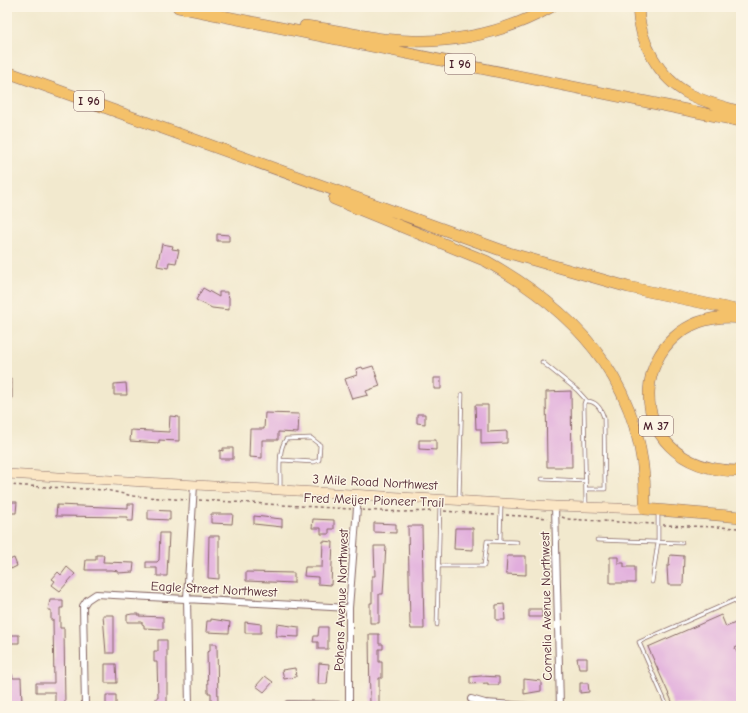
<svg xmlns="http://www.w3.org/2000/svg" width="748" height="713" viewBox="0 0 748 713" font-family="'Comic Neue',sans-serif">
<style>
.building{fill:#e1addd}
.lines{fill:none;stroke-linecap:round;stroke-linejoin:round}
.lane-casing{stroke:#856664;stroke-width:4.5}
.street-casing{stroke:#856664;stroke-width:8}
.secondary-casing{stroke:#856664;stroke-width:10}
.highway-casing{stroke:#856664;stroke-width:12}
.path{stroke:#856664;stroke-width:1.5;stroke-dasharray:3 3;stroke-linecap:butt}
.lane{stroke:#fff;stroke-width:3}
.street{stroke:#fff;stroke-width:6}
.secondary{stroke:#fbe6c4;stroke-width:9}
.highway{stroke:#f4c16b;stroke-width:11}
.labels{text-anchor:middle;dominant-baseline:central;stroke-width:3;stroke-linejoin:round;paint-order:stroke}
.shield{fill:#fcf5e5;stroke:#7f5f63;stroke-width:1}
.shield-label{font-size:12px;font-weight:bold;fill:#4a1f2b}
.street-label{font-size:13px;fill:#4a1f2b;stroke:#fcf5e5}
</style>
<rect width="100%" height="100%" fill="#fcf5e5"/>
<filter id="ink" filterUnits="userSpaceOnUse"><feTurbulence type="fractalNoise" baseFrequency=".025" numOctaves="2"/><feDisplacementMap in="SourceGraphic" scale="8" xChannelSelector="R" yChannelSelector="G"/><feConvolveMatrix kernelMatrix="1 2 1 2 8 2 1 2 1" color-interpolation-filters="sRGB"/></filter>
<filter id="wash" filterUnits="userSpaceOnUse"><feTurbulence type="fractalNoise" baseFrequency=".012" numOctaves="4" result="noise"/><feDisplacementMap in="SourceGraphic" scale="16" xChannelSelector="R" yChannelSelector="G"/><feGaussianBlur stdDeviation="0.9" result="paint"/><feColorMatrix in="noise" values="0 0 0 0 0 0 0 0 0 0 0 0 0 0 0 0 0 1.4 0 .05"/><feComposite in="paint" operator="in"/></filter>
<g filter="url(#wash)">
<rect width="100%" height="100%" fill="#f2e9ce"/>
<g id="blocks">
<path class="building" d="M217,234L229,235V241H217Z
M162,244L173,246L172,249L179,250L176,263L169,262L168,268L157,266Z
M203,288L219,297V292H227V295L229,297V310L212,308L196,300Z
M373,366L380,386L366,391L368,395L352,399L345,379L357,375L356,369L362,367L363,369Z
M434,378H441V389H434Z
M7,379H12V399H7Z
M126,383L127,395H114V384Z
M571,391L572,467H547L546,392Z
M475,405H488V432L507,431V443L481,444V429H476Z
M265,413L299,414L298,433L278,432V440H262V458L249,457L250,429H264Z
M417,414H425V424L417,423Z
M170,416L179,417V441L159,440V443L130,441L131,430L169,432Z
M419,440H436V450L419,449Z
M223,448H233V459H220V450L223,451Z
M7,502H17L16,513H7Z
M128,504H134L133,521H127L128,517L56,516L57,505L128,508Z
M148,510L170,511V520L148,519Z
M211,514H233L232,524L211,523Z
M254,516L282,519V527L254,524Z
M313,519L334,520V529H329V534H321V528H312Z
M374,523L396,524V533L374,532Z
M408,526H422L424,629H411L410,624Z
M455,528H473V550L454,549Z
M160,533H169L167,576H157V568H146V562H157L159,560Z
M209,536H219V579L208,578Z
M323,541L333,542L331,585L318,584V577L304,576L305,567H322Z
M374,546H386L383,594H379V623H370V603H372V576H375Z
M96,555H104L103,562L134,563L133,572L118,573V571L112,570H85L86,560H96Z
M670,555L684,556L683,585H668L667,566H669Z
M507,556H526V575L506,574Z
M610,557H618V563H624V567H635V583H610Z
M14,558L17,566L11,569L7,561Z
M67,567L75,574L60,591L52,585L55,581L52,579L58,572L61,575Z
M246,572L294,573V583L246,581Z
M50,600H63V608H60V628H64L65,706H55V692H36V683H54L53,620H51V610H48Z
M504,604L505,620H496V605Z
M529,609H542V617H529Z
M132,614H139V616L163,617V629L144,628V625L142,624V622H127V615Z
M103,615H114V653H106Z
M721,615L726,627L740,621L741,624V645L735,648L741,661V706H674L648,647Z
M211,619L230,622L229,633L206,632L207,621H211Z
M245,622L261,624V633H245Z
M277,624L299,627V637L276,636Z
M319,627H328V649H318V642H313L314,636H318Z
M369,634H379V644H383V649H379V662H382V678H379V706H370Z
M10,635H19V643H10Z
M158,640H167V706H156V698H158L157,662H154V651H158Z
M210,644H217L218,706H211V693H208L207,652L210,651Z
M577,658H587V669H579Z
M319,663L329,664L327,684H318Z
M105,664H116L117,683H105Z
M295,668L296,677L284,679L282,670Z
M7,674H12L13,678H21L22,704H7Z
M265,676L273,682L264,692L256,686Z
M481,676L499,677V685H488V683L470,684V677Z
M524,679L541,681V691L524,694Z
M580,683H588L589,692L580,693Z
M106,695H116V706H106Z"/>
</g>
</g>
<g filter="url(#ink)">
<use href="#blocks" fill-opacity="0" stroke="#856664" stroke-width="1"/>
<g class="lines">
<defs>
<path id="lane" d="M542,362L577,390L587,401
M542,479L586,481
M280,488C281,473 277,452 286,439L311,438L320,445L319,460L314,462L281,460
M586,489H605L604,418C601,408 596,400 585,401L584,404L586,506
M459,499L462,394
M597,540L682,543
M500,541L501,505
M439,566H484L487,541L517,542
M652,582L658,542V512
M741,597L735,600L741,613
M437,625L440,501
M667,706L639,642L735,600"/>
<path id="street" d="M555,506L560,706
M471,699L485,703L529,706
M288,704L349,705
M85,706L83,606L87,600L96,594L349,608
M189,706L187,598L194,485
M349,706V608L358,495"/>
<path id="secondary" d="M7,474L555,506L645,509"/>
<path id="highway" d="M178,7L741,121
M638,7C639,42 659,79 691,95C707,103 724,107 741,112
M305,26C331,29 357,35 383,39C441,46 500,36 551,7
M7,72L509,253L628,287L741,311
M334,199L486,261C584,316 648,391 645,509L741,517
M741,318C627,306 610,472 741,471"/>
</defs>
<use href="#lane" class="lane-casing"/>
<use href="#street" class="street-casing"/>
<use href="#secondary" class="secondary-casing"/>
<use href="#highway" class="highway-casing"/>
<path class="path" d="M7,485L106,490L133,496L187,500
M199,500L351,509
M362,510L403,512L434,511
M444,511L496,515
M506,515L548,518
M562,517L567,519L654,524
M663,525L741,528"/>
<use href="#lane" class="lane"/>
<use href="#street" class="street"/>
<use href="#secondary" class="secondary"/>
<use href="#highway" class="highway"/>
</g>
</g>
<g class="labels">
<g class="shield">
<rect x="445" y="54" width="30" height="20" rx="3"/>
<rect x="74" y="91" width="30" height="20" rx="3"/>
<rect x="639" y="416" width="34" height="20" rx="3"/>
</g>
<g class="shield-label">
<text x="460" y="64">I 96</text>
<text x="89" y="101">I 96</text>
<text x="656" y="426">M 37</text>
</g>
<g class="street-label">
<text transform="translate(375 482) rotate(3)">3 Mile Road Northwest</text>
<text transform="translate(374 500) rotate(2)">Fred Meijer Pioneer Trail</text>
<text transform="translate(214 589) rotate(3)">Eagle Street Northwest</text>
<text transform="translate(341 600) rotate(-88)">Pohens Avenue Northwest</text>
<text transform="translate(546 606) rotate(-91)">Cornelia Avenue Northwest</text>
</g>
</g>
<rect width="748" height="713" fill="none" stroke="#fcf5e5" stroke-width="24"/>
</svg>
